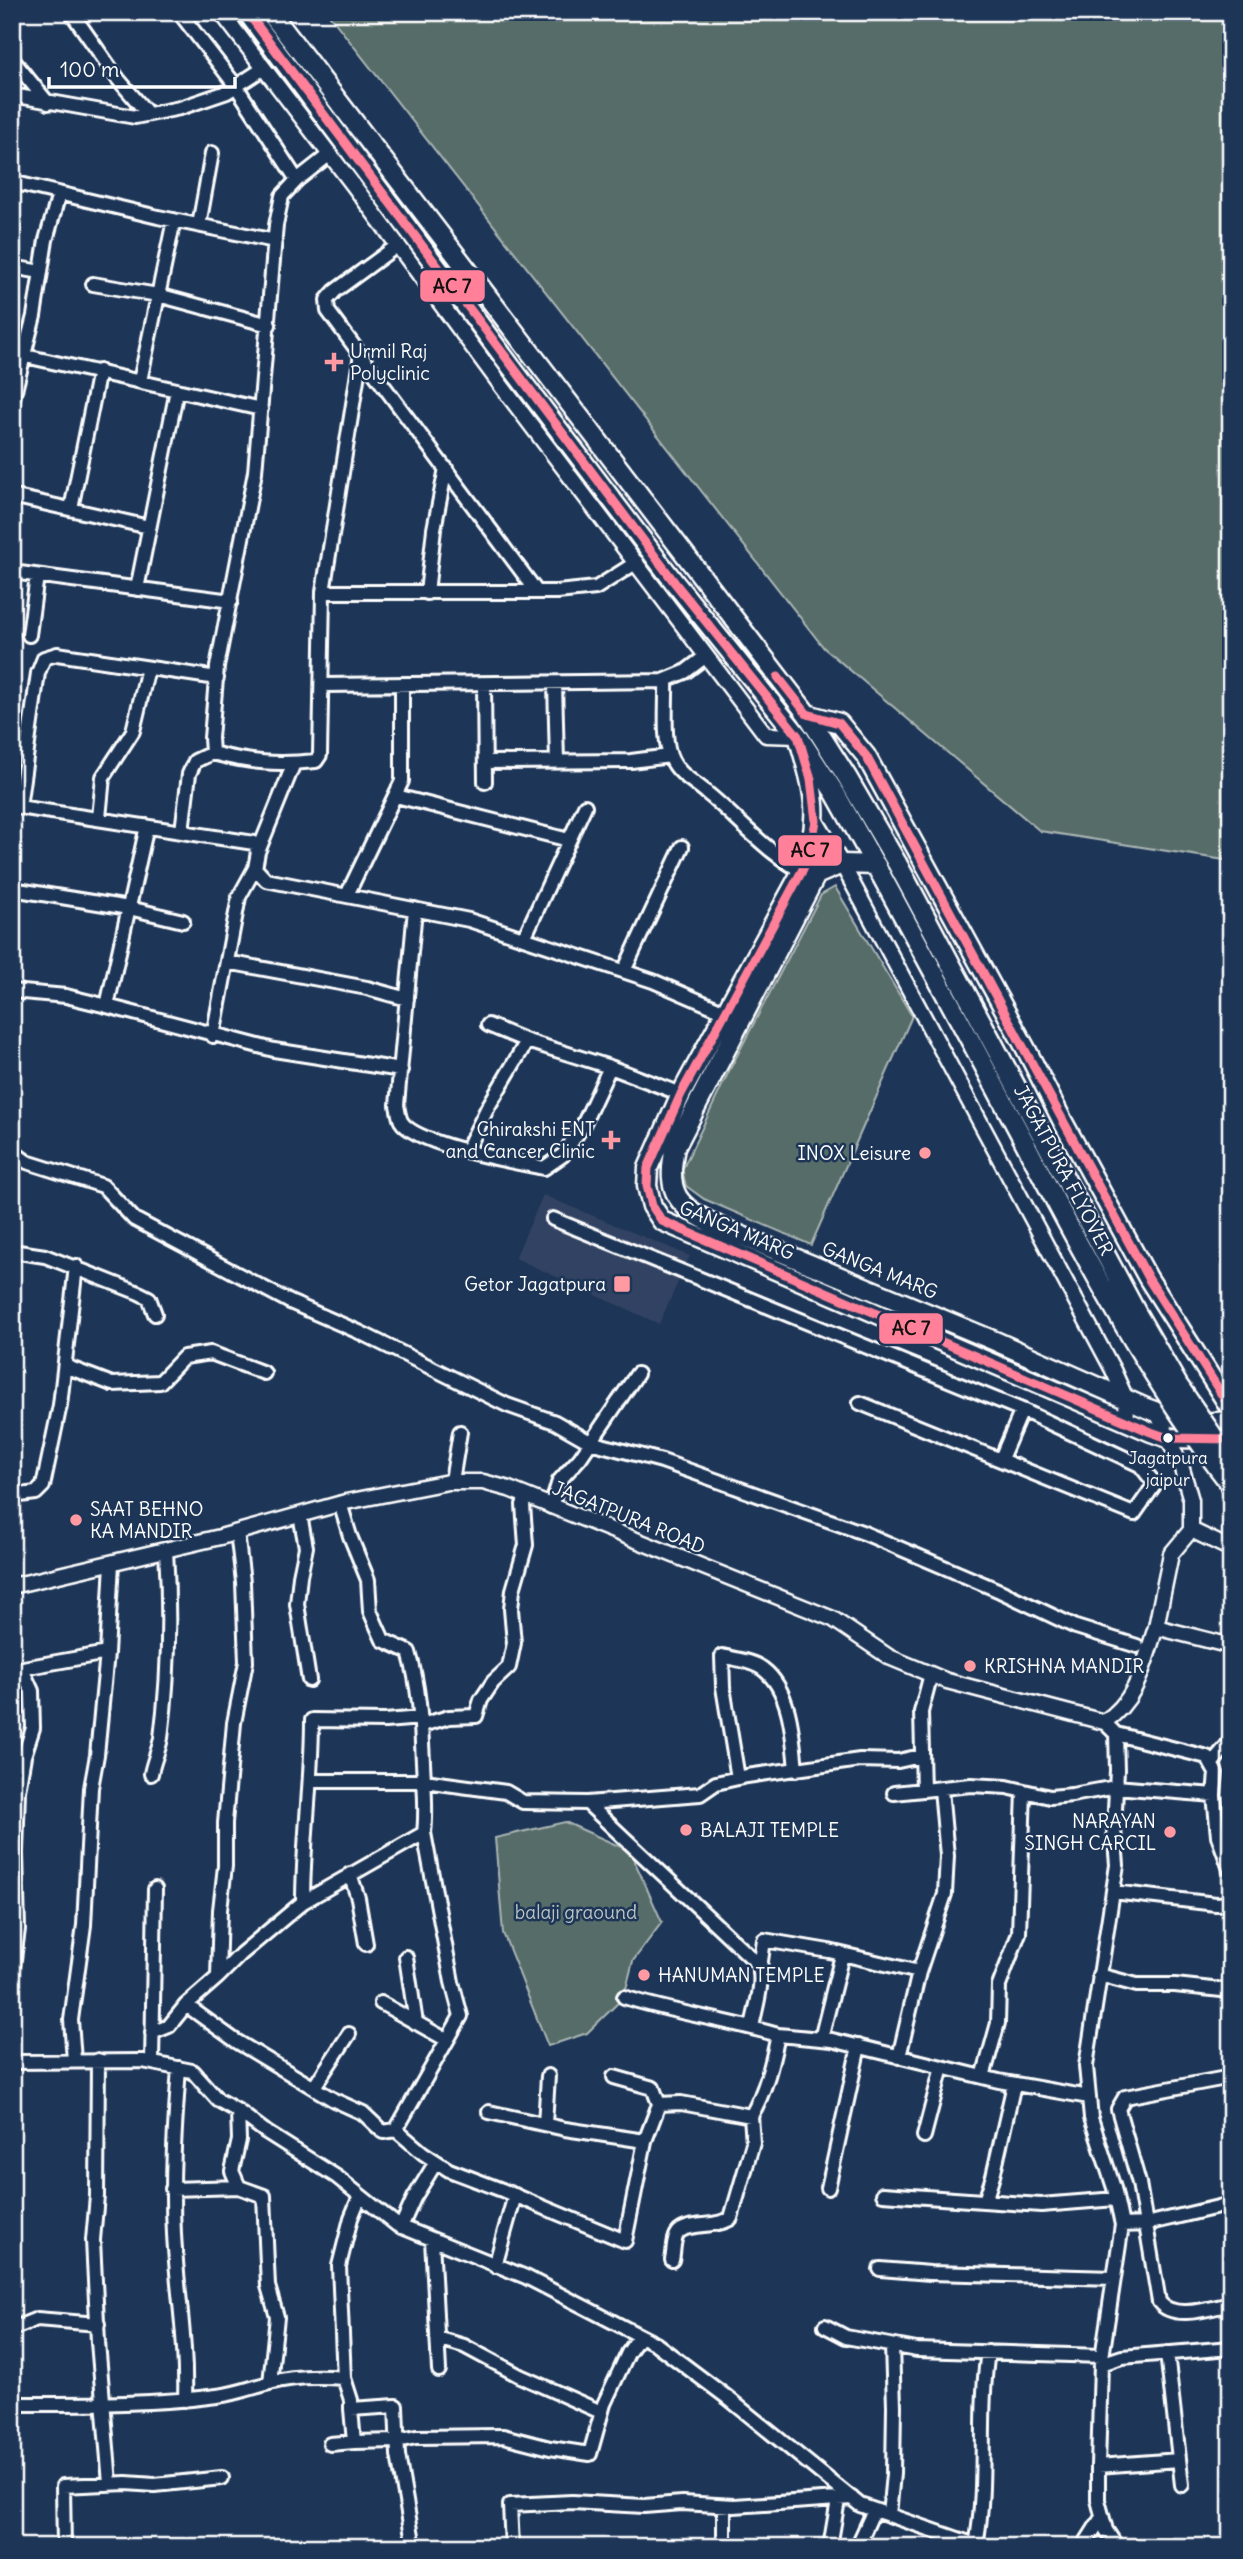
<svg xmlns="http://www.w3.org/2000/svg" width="1243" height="2559" viewBox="0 0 1243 2559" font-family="Delius,sans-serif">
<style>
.built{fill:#324262}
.green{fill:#576c68;stroke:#abb6b4;stroke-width:2}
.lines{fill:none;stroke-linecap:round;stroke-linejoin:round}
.minor-casing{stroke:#fff;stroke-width:18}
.tertiary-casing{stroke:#fff;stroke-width:19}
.secondary-casing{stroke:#fff;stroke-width:23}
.minor{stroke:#1d3557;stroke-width:12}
.tertiary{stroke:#1d3557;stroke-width:14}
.secondary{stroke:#1d3557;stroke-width:18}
.secondary-bridge-casing{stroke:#fff;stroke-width:23;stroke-linecap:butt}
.secondary-bridge{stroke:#1d3557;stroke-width:18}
.bus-1-casing{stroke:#1d3557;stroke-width:14}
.bus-1{stroke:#ff8098;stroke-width:9}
.poi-dot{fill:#ff9aa2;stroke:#1d3557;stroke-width:2.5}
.bus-dot{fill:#fff;stroke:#1d3557;stroke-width:2.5}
.labels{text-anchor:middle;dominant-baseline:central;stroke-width:5;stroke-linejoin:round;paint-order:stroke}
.bus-label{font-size:17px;fill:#fff;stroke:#1d3557}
.poi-label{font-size:19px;fill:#fff;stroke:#1d3557;text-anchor:start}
.street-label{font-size:19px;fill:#fff;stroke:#1d3557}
.park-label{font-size:19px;fill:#bcc4c3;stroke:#1d3557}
.line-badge{stroke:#1d3557;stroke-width:2.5}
.pale-badge-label{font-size:19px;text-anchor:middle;font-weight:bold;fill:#111}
</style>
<rect width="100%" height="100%" fill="#1d3557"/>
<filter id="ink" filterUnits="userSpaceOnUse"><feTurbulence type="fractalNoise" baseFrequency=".0143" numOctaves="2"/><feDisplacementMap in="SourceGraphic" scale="14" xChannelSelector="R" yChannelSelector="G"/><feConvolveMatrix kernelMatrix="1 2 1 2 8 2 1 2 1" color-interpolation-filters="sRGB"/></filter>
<g filter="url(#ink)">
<path class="built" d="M543,1195L690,1256L659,1324L515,1258Z"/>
<path class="green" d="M327,12H1231V861L1040,831L824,648Z
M835,887L912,1016L811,1245L704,1199L686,1186L682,1170L730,1069L821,895Z
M565,1822L630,1851L662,1922L633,1961L624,1997L587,2033L548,2046L503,1933L495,1838Z"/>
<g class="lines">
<defs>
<path id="minor" d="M71,12L118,79L148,114
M179,12L236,86L297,180
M12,59L48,103
M12,95L135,117L180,108L227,92L264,68
M330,154L297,180L282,196L276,225L255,472L217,667L211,738L212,753C251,763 276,765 316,761L320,755L323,592L361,354
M12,182L158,217L275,241
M199,225L212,153
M398,245L335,291L327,300L328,311L537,592
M12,267L41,272
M93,284L158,295L269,325
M12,353L261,409
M140,381L174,220
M12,402L34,316L46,240L59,194
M12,496L149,527
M71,509L99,371
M12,572L231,601
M137,589L177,390
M323,592H557L596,588L637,562
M427,593L434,529L446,468
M29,635L37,576
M666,680C667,702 662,741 672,760C679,775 695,782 707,793C735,815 775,862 808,873
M555,683L557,762
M484,684L485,782
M323,685L663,681L685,672L706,656
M485,762L631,761L670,756
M396,796L569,840
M12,806L254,843L258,852L255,868L266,880L469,920L653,981L732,1015
M19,807L38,673L44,658L57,654L217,678
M99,818L103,777L133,731L148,668
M147,826L107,1006L274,1050L401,1070
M182,831L189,774L195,761L212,753
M258,852L294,763
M12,889L129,908L183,921
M347,895L402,781V685
M415,909L397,1105C398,1110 399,1117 401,1121C415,1145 515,1162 544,1168L563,1155L583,1125L610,1067L527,1041L488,1107L467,1150
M524,938L585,806
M227,962L367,988L407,999
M624,971L682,847
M12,991L66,996L107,1006
M488,1025L527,1041
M213,1036L239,897L255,868
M610,1067L681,1094
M12,1151L27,1162L103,1186L134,1219L290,1302L359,1332L507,1405L555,1422L590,1442L662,1461L864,1533L1000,1591L1076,1627L1137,1646
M553,1219L1022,1410L1140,1465L1155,1484L1134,1514L860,1403
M12,1251L45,1256L139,1293L149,1298L155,1314
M65,1366L112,1384L160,1382L184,1357L211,1353L264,1373
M1003,1454L1022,1410
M452,1481L460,1432
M12,1496L36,1493L43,1486L60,1405L76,1266
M551,1507L559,1481L580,1458L637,1374
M300,1515L306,1547L300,1576L297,1604L309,1680
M12,1670L107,1653
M1104,1722L1116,1734L1117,1770L1114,1829L1117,1865L1086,2066L1091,2118L1114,2188L1122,2225L1101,2364L1098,2466V2500L1106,2530L1117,2547
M422,1725L449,1717L476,1716L481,1700L493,1682L509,1667L514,1643L511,1609L513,1590L526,1545L523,1505L526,1497
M1116,1734L1207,1757L1216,1773L1214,1795L1218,1836L1231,1872
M1212,1763L1231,1741
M151,1774C153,1762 159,1750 161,1738C169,1676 170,1612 166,1550
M738,1778L723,1687L722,1656C734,1659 753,1661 763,1669C791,1690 793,1738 796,1770
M311,1781H424L506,1792L523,1802L587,1803L700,1794L716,1783L747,1776L860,1760L898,1761L921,1756
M923,1790L921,1712L931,1674
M894,1793L971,1785L1007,1787L1050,1797L1072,1795L1116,1787L1214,1795
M587,1803L757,1963C766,1979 755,2009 752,2027
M350,1874L358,1898L366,1944
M1113,1892L1216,1904L1231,1903
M303,1902C303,1841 312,1781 312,1720L385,1721L421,1718
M406,1957L416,2023
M760,1968L764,1940L829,1951L919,1972
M12,1974L18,1929L16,1853L18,1791L24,1756L33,1728L32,1691L22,1669
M1099,1975L1137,1985H1175L1231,1991
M218,1977L241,1954L303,1902L424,1833C427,1809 424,1786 423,1762C421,1724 420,1689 409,1652L383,1640L370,1611L368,1580L350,1536L340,1503
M381,2003L447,2040
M186,2005L236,2041L334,2100L363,2113L383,2132L396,2130L461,2016L452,1982L424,1833
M152,2033L169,2026L186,2005L218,1977L220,1910L225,1866V1823L234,1723L246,1662L243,1582L237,1532
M778,2035L832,2040L999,2081L1089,2097
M821,2039L842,1955
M899,2057L919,1972L945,1894L947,1856L941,1789
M74,2060L71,2020L84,1925L91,1788L97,1755L107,1653L112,1563
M98,2060L97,2196L93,2240L98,2342L110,2483
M12,2062L143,2061L192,2071L218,2100L238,2111L266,2132L337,2177L397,2225L526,2277L656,2344L728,2398L860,2505L981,2547
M152,2063L155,1889
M179,2068C175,2124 171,2178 174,2234C177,2290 187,2344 185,2400
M614,2077L653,2088L659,2104
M983,2077L998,2023L999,1986L1019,1933L1024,1791
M1231,2077L1125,2097L1118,2109L1139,2183L1159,2302C1174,2321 1210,2308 1231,2304
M314,2087L349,2034
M238,2111L239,2140L232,2171L239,2187L264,2196L268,2286L277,2317L270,2383
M489,2112L565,2129L645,2141
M545,2124L548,2076
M396,2130L423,2153L449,2170L502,2190L625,2241L645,2141L659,2104L681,2103L751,2116C766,2090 772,2063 778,2035C727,2020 674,2013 624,1997
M924,2136L942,2067
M828,2188L859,2046
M172,2189L239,2187
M883,2194L1041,2205L1116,2199
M985,2201L993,2176L1014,2084
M1122,2225L1146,2224L1231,2204
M401,2227L414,2198L436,2162
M432,2240L439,2370
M672,2260C674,2252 673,2239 678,2233C686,2222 718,2228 731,2218L753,2143L751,2116
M495,2266L515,2195
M880,2269L930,2273L1114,2278
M825,2326L846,2337L917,2350L1102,2356
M12,2329L37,2319L98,2324
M437,2338L464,2346L520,2376L601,2412
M1167,2353L1182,2485
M1101,2364L1122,2357L1231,2348
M344,2378L339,2266L351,2218L360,2196
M12,2404C81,2404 149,2405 217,2396C235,2394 251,2388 269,2383C293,2376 320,2376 344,2378L351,2400V2409L396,2406L398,2455L414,2547
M351,2409L354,2442L397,2441L416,2437L503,2436L550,2448L590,2454L604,2404L628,2353L640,2336
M330,2444L354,2442
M1098,2466L1179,2460
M724,2506V2547
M889,2515L893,2474L894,2406L892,2346
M976,2545C988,2482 978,2416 988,2352
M64,2547L63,2486L126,2483L155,2485L222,2478
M512,2547L510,2505L572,2502L644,2506L682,2503L734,2506L852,2498
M830,2547L838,2500
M857,2547L874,2510
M1083,2547L1102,2517"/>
<path id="tertiary" d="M221,12L354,186L503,388L766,735L798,736
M816,821L842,864L1113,1370L1126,1399L1127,1422
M1157,1412L1182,1469L1191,1500V1530
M1191,1530L1231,1549
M12,1586L220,1537L346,1502L448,1482H483L509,1489L833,1619L889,1657L947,1681L1104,1722C1138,1700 1144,1663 1156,1627L1231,1646
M1156,1627L1171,1554L1191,1530"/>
<path id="secondary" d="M247,12L509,364L675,583L798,736L835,793L881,875
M270,12L807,714L847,777L897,863
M807,714L839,723L866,756L1026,1049L1062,1120L1148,1278L1231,1409
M798,736C813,788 824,817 802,871L681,1094L648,1168L647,1186L652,1206L662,1221L1151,1432L1168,1438L1231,1439
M876,865L842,864L816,875L675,1148C665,1194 678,1207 718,1226L995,1341L1146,1408C1172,1418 1203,1427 1231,1420"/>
</defs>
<use href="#minor" class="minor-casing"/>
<use href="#tertiary" class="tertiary-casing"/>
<use href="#secondary" class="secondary-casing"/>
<use href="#minor" class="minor"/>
<use href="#tertiary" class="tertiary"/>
<use href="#secondary" class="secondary"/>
<defs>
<path id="secondary-bridge" d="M897,863L1136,1312L1178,1385L1231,1462
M881,875C929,963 977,1052 1024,1141C1086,1260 1148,1378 1231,1485"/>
</defs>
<use href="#secondary-bridge" class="secondary-bridge-casing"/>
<use href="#secondary-bridge" class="secondary-bridge"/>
<defs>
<path id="bus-1" d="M247,12L675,583L798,736L811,779L816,821L810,851L802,871L681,1094L648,1168L647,1186L652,1206L662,1221L1151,1432L1168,1438L1231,1439
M778,677L807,714L839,723L866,756L1148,1278L1231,1409"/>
</defs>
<use href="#bus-1" class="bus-1-casing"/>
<use href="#bus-1" class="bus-1"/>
</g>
</g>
<g class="poi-dot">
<path d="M330.5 351.5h7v7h7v7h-7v7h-7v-7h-7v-7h7z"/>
<path d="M607.5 1129.5h7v7h7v7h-7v7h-7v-7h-7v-7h7z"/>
<circle cx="925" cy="1153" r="7"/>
<rect x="613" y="1275" width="18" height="18" rx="3.5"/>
<circle cx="76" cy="1520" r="7"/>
<circle cx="970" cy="1666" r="7"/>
<circle cx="686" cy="1830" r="7"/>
<circle cx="1170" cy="1832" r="7"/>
<circle cx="644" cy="1975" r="7"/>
</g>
<circle class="bus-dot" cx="1168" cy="1438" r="6"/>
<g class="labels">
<g class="bus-label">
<text x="1168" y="1458">Jagatpura<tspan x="1168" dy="22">jaipur</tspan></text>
</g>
<g class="poi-label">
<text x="350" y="351">Urmil Raj<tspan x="350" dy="22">Polyclinic</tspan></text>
<text x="595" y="1129" text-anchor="end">Chirakshi ENT<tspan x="595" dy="22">and Cancer Clinic</tspan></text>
<text x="911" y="1153" text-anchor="end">INOX Leisure</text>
<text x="606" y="1284" text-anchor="end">Getor Jagatpura</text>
<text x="90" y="1509">SAAT BEHNO<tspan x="90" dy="22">KA MANDIR</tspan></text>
<text x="984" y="1666">KRISHNA MANDIR</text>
<text x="1156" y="1821" text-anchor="end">NARAYAN<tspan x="1156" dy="22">SINGH CARCIL</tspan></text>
<text x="700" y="1830">BALAJI TEMPLE</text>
<text x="658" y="1975">HANUMAN TEMPLE</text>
</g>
<g class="street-label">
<text transform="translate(1064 1170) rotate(62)">JAGATPURA FLYOVER</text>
<text transform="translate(737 1230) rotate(23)">GANGA MARG</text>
<text transform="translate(880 1270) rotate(22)">GANGA MARG</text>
<text transform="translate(629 1517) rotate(22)">JAGATPURA ROAD</text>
</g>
<g class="park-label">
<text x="576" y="1912">balaji graound</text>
</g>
</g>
<g class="line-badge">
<rect x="419" y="269" width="67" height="34" rx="7" fill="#ff8098"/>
<rect x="777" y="834" width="66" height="33" rx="7" fill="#ff8098"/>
<rect x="878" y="1312" width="66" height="33" rx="7" fill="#ff8098"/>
</g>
<g class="pale-badge-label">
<text x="452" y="293">AC 7</text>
<text x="810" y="857">AC 7</text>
<text x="911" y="1335">AC 7</text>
</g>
<rect width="1243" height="2559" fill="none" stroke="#1d3557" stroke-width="42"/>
<rect x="21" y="21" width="1201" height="2517" fill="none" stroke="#fff" stroke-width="2.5" filter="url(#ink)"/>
<path d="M49 77v10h186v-10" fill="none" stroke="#ffffff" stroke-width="3.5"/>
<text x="60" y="77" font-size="21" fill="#ffffff" stroke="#1d3557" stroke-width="5" paint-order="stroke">100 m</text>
</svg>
